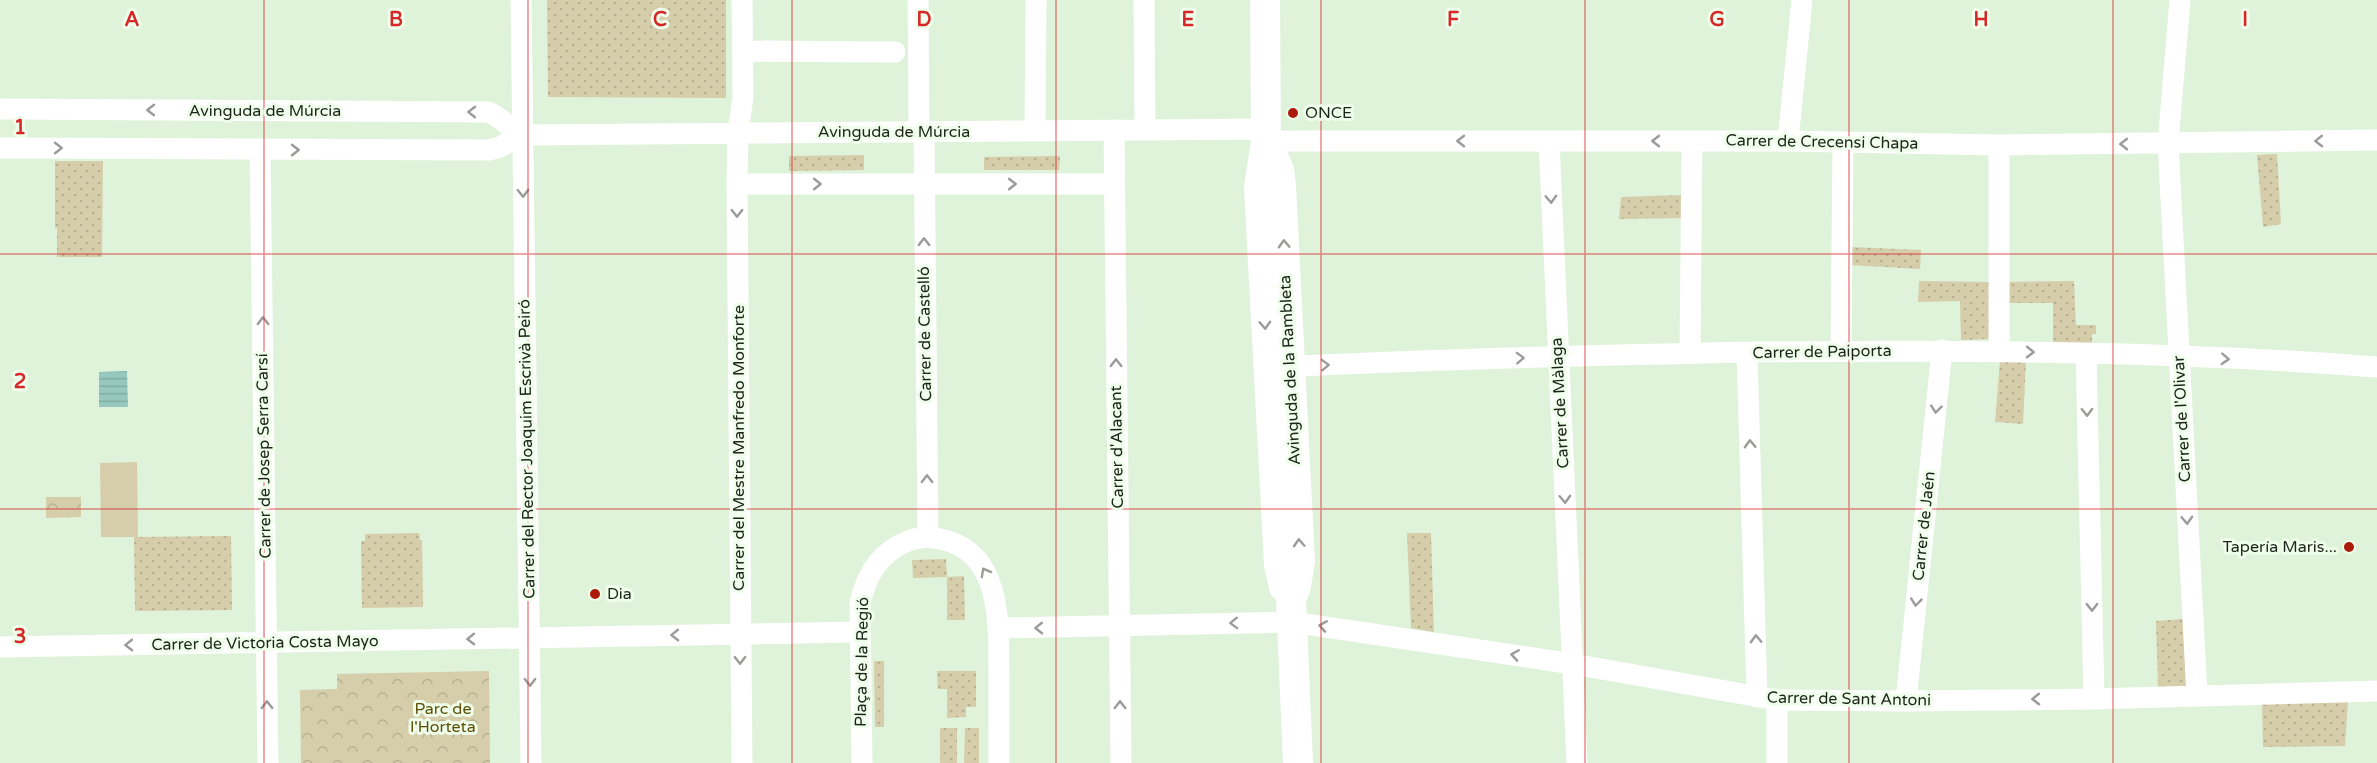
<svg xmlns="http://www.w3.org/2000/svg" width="2377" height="763" viewBox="0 0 2377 763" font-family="'Varela Round',sans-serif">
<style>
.grass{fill:url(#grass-dots)}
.forest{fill:url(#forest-crowns)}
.pitch{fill:#d6ceab}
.water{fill:url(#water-rules)}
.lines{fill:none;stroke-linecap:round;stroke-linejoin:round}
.street{stroke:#fff;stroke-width:21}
.secondary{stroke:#fff;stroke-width:30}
.oneway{stroke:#999c98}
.grid{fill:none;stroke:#d62828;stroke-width:1.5;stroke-opacity:0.55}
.poi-dot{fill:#ab1b0a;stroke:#effeea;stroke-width:2}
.labels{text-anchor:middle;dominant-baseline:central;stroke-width:6;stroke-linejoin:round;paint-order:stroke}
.street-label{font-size:16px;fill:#1d241b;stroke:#effeea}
.poi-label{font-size:16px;fill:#1d241b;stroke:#effeea;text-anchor:start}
.park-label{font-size:16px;fill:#5e4f09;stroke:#effeea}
.grid-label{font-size:20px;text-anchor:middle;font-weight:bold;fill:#d62828;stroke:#effeea;stroke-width:6;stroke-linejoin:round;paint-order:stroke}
</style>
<defs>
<pattern id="grass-dots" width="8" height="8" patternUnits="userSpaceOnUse" patternTransform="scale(1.5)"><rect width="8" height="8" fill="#d6ceab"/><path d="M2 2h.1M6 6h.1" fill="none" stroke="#b7b193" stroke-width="1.8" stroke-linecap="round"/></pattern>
<pattern id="forest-crowns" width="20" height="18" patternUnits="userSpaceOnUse" patternTransform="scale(1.5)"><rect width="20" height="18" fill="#d6ceab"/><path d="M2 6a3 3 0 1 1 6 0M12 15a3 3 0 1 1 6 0" fill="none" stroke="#b7b193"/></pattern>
<pattern id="water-rules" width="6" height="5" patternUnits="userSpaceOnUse" patternTransform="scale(1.5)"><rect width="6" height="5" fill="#96c8bf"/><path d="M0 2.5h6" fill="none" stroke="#81aca4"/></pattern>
</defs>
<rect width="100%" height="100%" fill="#dff2da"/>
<path class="grass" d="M547,0H726V98L548,97Z
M2277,154L2281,224L2263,227L2257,155Z
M864,155V170L789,171V156Z
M1060,156L1059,170H984V157Z
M55,161H103L102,257H57V228H55Z
M1683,195L1684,218L1619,219L1621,197Z
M1850,247L1921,250L1920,269L1850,265Z
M1919,281L1989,282V339L1961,340L1960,301L1918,302Z
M2074,281L2076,325H2096V334H2092V345L2053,343V303H2006V282Z
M2000,360L2026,361L2023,424L1995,422Z
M419,533L420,540H422L423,607L362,608L361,541H365V534Z
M1407,533H1431L1434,632L1411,628Z
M231,536L232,610L135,611L134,537Z
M946,559L947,577L964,576L965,620H947V577L913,578L912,560Z
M2183,619L2186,686L2158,687L2156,621Z
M874,661H884V727H875Z
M937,671H976V707H966V717L947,718V689H938Z
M2348,702L2345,746L2263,747L2262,704Z
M940,728H957V763H940Z
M965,728H979V763H964Z"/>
<path class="forest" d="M46,497H81V517L46,518Z
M489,671L490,763H301L300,690L337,689V674Z"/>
<path class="pitch" d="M137,462L138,537H101L100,463Z"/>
<path class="water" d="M127,371L128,407H99V372Z"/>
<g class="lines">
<path class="street" d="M521,0L531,763
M918,0L919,132
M1144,0L1145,130
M2180,0L2168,143L2197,695
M743,51L895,52
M0,109L488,112C502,117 509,129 522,135
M1035,130L1036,0
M1114,130L1121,763
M924,131L928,537
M1266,141H1788L1999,145L2377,140
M1549,141L1577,763
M1788,141L1802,0
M0,148L489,150L500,147L522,135L1266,129
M260,150L268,763
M737,184H1114
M1841,351L1843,142
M1999,351V145
M1690,353L1692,141
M1747,353L1757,697
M2086,353L2094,699
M1277,367C1437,359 1597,355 1758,352C1964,350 2171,351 2377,367
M998,628L1292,622L1573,664L1777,700L1906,701L2094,699L2377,691
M0,647L860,632
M1906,701L1942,350
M742,763L737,184L738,133L743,97L742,0
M862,763L860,603C866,575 880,552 908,541C921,536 935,537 948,541C1004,558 998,630 999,676C999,705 999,734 999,763
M1777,763V700"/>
<path class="secondary" d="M1265,0L1266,141L1259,188L1279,565L1284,587
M1266,141L1279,170L1281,185L1300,561L1296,586L1291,600L1298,763"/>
</g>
<defs><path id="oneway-chevron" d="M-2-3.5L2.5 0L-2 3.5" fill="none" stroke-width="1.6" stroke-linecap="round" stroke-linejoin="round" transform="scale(1.5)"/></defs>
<g class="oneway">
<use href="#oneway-chevron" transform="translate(151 110) rotate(-180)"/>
<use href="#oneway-chevron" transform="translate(472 112) rotate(-179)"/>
<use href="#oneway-chevron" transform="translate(1461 141) rotate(180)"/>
<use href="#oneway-chevron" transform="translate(1656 141) rotate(180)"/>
<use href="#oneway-chevron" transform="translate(2319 141) rotate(179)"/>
<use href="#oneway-chevron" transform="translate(2124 144) rotate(180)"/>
<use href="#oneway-chevron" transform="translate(58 148)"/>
<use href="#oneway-chevron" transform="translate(295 150)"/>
<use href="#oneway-chevron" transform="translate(817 184)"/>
<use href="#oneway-chevron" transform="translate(1012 184)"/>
<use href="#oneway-chevron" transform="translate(523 193) rotate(89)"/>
<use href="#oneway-chevron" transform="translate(1551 199) rotate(88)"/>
<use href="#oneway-chevron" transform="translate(737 213) rotate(90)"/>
<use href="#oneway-chevron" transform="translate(924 242) rotate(-91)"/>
<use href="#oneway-chevron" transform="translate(1284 244) rotate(-93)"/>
<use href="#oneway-chevron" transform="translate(263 321) rotate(-91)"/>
<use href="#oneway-chevron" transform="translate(1265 325) rotate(87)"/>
<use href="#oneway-chevron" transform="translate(2030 352) rotate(1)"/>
<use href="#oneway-chevron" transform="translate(1520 358) rotate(-2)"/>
<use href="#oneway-chevron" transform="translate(2225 359) rotate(3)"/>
<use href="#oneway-chevron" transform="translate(1116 363) rotate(-91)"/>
<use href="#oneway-chevron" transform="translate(1325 365) rotate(-2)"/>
<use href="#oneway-chevron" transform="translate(1936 409) rotate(96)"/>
<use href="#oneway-chevron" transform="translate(2087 412) rotate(89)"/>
<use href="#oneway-chevron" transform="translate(1750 444) rotate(-92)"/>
<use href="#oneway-chevron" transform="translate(927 479) rotate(-91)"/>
<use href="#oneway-chevron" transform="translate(1565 499) rotate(87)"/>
<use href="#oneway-chevron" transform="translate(2187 520) rotate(87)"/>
<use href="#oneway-chevron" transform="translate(1299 543) rotate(-93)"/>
<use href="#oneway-chevron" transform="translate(985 572) rotate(-119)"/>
<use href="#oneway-chevron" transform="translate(1916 602) rotate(96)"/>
<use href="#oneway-chevron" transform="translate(2092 607) rotate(89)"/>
<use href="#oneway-chevron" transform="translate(1234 623) rotate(178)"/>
<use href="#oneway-chevron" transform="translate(1323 626) rotate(-171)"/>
<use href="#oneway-chevron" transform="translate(1039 628) rotate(179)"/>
<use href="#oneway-chevron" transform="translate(675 635) rotate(179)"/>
<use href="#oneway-chevron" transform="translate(471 639) rotate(179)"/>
<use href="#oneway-chevron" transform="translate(1756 639) rotate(-92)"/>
<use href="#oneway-chevron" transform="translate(129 645) rotate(179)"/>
<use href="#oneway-chevron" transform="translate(1515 655) rotate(-171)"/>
<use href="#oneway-chevron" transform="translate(740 660) rotate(89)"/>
<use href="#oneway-chevron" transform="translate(530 682) rotate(89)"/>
<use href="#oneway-chevron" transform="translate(2036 699) rotate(179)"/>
<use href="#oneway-chevron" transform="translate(267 705) rotate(-91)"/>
<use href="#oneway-chevron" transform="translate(1120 705) rotate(-90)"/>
</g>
<path class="grid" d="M264,0V763M528,0V763M792,0V763M1056,0V763M1321,0V763M1585,0V763M1849,0V763M2113,0V763M0,254H2377M0,509H2377"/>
<g class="poi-dot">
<circle cx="1293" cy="113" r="6"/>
<circle cx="2349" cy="547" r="6"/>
<circle cx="595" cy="594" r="6"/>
</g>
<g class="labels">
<g class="street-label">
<text x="265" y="111">Avinguda de Múrcia</text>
<text x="894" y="132">Avinguda de Múrcia</text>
<text transform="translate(1822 142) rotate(1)">Carrer de Crecensi Chapa</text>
<text transform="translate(925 334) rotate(-91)">Carrer de Castelló</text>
<text transform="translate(1822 352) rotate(-1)">Carrer de Paiporta</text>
<text transform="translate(1290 370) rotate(-93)">Avinguda de la Rambleta</text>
<text transform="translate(1560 403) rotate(-93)">Carrer de Màlaga</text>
<text transform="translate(2182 419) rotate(-93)">Carrer de l'Olivar</text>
<text transform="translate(1117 447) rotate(-91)">Carrer d'Alacant</text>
<text transform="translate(739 448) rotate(-90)">Carrer del Mestre Manfredo Monforte</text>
<text transform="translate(527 449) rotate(-91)">Carrer del Rector Joaquim Escrivà Peiró</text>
<text transform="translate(264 456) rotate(-91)">Carrer de Josep Serra Carsí</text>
<text transform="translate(1924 526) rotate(-84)">Carrer de Jaén</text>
<text transform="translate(265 643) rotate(-1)">Carrer de Victoria Costa Mayo</text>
<text transform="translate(862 662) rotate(-89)">Plaça de la Regió</text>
<text transform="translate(1849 699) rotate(1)">Carrer de Sant Antoni</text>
</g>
<g class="poi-label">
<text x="1305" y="113">ONCE</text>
<text x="2337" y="547" text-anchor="end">Tapería Maris...</text>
<text x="607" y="594">Dia</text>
</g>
<g class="park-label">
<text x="443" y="709">Parc de<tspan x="443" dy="18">l'Horteta</tspan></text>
</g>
</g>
<g class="grid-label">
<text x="132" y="26">A</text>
<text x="396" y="26">B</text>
<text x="660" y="26">C</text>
<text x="924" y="26">D</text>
<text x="1188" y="26">E</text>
<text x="1453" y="26">F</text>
<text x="1717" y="26">G</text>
<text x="1981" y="26">H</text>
<text x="2245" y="26">I</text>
<text x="20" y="134">1</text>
<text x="20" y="388">2</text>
<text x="20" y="643">3</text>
</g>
</svg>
